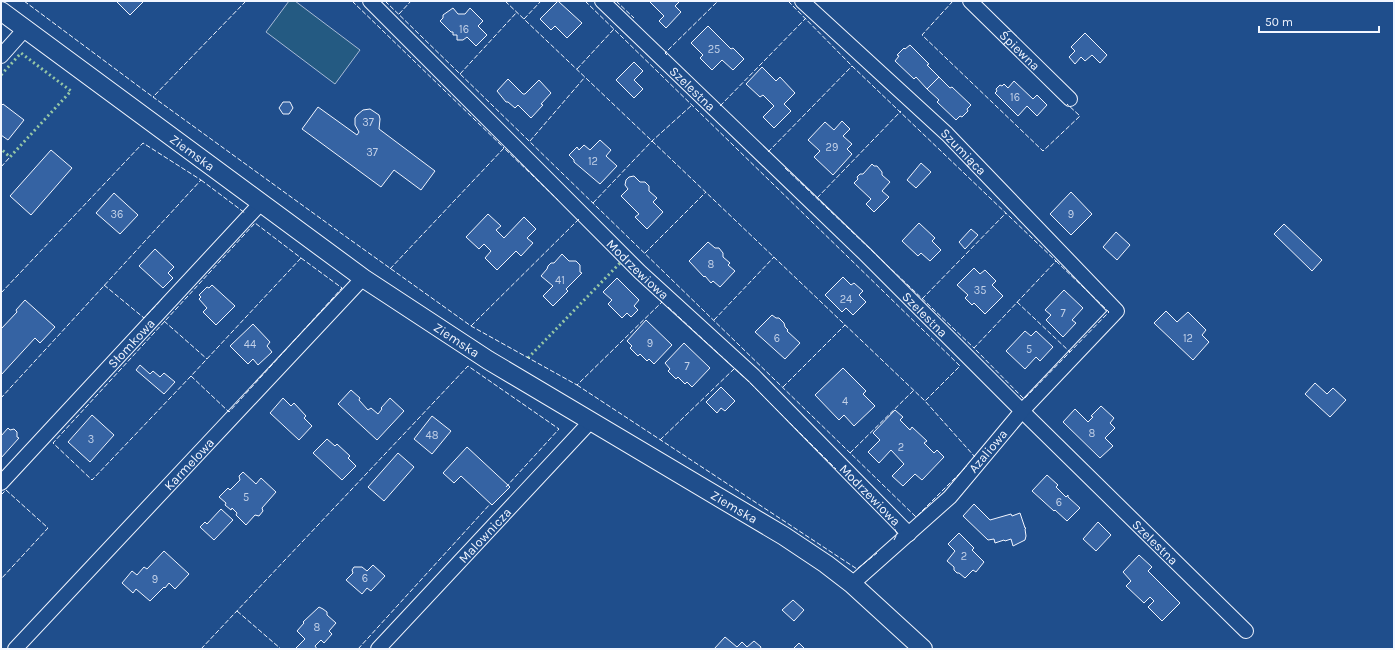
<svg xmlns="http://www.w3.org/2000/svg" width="1395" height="650" viewBox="0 0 1395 650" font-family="Karla,sans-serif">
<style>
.green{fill:#245a82;stroke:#a8bbd7}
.building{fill:#3563a3;stroke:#f2f6ff}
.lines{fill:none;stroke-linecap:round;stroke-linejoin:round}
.minor-casing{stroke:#f2f6ff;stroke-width:16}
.tertiary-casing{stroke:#f2f6ff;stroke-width:20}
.minor{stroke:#1f4e8c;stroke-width:14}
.tertiary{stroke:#1f4e8c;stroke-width:18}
.hedge{stroke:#97c8a6;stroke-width:3;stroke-dasharray:2 3;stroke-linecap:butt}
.fence{stroke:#f2f6ff;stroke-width:1;stroke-dasharray:5 2;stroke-linecap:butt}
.labels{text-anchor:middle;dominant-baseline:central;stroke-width:3;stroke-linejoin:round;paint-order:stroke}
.number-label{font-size:11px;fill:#c3d1e8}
.street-label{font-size:13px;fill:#f2f6ff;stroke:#1f4e8c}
</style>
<rect width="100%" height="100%" fill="#1f4e8c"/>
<path class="green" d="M289,1H295L360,50L335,84L266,32Z"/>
<path class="building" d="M116,1H144L130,15Z
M558,1L582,23L567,38L555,26L551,30L540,19Z
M649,1H680L675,6L681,12L666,28L659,21L664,16Z
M453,8L458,14H465L470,8L483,21L478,26L487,35L476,46L467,37L463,40H457V35H453V32H451L440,21L443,18V15Z
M708,26L731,49L733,48L744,59L733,70L722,60L712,70L700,58L703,55L691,43Z
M1085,33L1107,55L1100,63L1092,55L1085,61L1081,57L1075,64L1069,57L1075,51L1071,47Z
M910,45L929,64L927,65L939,77L927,89L916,77L914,79L895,61L899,56L897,55L904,48L905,49Z
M634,62L643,71L634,80L643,89L634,98L616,80Z
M762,67L776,81L780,77L795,93L784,104L791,111L774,128L763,117L774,106L763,95L760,97L746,84Z
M939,77L950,88L952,87L971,105L967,109L968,111L962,117L960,116L956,120L937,102L939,100L927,89Z
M508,79L523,94H525L539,80L551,93L541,104L543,105L531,118L518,105L515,108L508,102H506L497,91Z
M1014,81L1033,99L1037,95L1047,105L1037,116L1027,106L1018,116L995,93L997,91L996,89L1000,85L1002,86L1004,84L1008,88Z
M283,102H290L293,108L289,114H283L279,108Z
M3,104L24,120L8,140L1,135V106Z
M318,107L357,135L359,132L355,125V118L357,115L363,110L370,109L379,115L380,119L379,129L435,171L421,190L394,170L381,187L302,129Z
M842,121L850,129L843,136L852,144L847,149L852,154L833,175L814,157L820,151L808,140L825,122L834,130Z
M600,140L611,150L606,156L617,166L600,184L574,162V160L569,155L577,147L579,150L584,145L590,150Z
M51,150L72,168L31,215L10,196Z
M921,163L931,172L916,188L907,180Z
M872,164L874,166H877L882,172V175L890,182L882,191L889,197L874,212L866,204L871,199L854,183L858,179L857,177L860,174H863Z
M634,176L640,182H645L649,186V191L657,198L653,202L663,212L647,229L635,217L639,214L621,196L628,189L625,185L626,180L629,177Z
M1071,192L1092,214L1071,235L1050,214Z
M114,193L138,215L120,234L96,213Z
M488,214L501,226L496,230L504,238L524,217L536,229L527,238L533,243L521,256L516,251L497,270L485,258L491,251L484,244L479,249L466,237Z
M919,223L935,238L932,241L941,250L930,261L921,253L918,256L902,241Z
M1284,224L1322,260L1312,271L1274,234Z
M971,229L978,235L965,249L959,242Z
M1116,232L1130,245L1117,260L1103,247Z
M708,242L715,248H719L723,253V257L730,263L728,265L735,271L720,287L713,281L711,283L705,276L704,277L689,261Z
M155,249L174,267L168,273L173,278L163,288L139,266Z
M562,254L569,261H576L580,265V272L582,273L566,289L568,291L553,306L543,296L553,286L541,276L547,269L548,266L551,263H554Z
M974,268L980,274L985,270L996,281L992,285L1003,296L985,314L974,303L972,305L965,298L968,295L957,285Z
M843,277L851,285L854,283L863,291L859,295L866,302L853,315L846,308L842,312L825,295Z
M617,278L639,300L634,306L638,310L631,317L627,313L622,318L608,304L612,300L603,292Z
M212,285L235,306L216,325L203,312L207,308L199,299L201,297L199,295L207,287L209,288Z
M1064,290L1083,308L1072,320L1076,323L1063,337L1046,320L1051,315L1045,310Z
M25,300L55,327L40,343L35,338L1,375V329L17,312L16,310Z
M1166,311L1177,322L1188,312L1206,330L1202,335L1209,342L1193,360L1154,323Z
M772,315L776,318H779L784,323L785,327L788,330L787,331L800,343L785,359L755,332Z
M646,320L672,345L654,364L649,359L647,361L640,354L638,356L630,348L632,346L627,341Z
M253,324L270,342L267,346L272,352L258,365L253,359L248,364L230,346Z
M1025,331L1031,336L1036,331L1053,347L1040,361L1036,357L1025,369L1006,351Z
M684,343L710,368L692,387L687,382L685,384L678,377L676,379L668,371L670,369L665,363Z
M140,365L150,374L153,371L160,377L164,373L175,382L164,394L136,370Z
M843,368L866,391L863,394L875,406L854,426L844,415L839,420L815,395Z
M1315,383L1327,394L1333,388L1346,400L1330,417L1305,394Z
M721,387L735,401L725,411L721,408L717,413L706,402Z
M351,390L360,398L359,400L368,410L371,408L378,414L382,409L381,408L390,398L404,411L377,440L338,404Z
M283,398L291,406L294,403L306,416L304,418L312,426L299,440L270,413Z
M1101,406L1114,418L1110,423L1115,428L1105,438L1113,446L1100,458L1063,422L1075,409L1088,422L1093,417L1091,416Z
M895,410L903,417L900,420L910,430L912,427L927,441L924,443L934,453L937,450L944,457L922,480L915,474L903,486L892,476L904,464L891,450L879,463L868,452L880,440L873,433Z
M92,415L114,435L90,462L68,442Z
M432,416L451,431L432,454L414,439Z
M8,428L10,430L14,429L17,432V437L19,438L1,458V436Z
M327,439L335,446L337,444L350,456L348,458L356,466L342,480L313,453Z
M467,447L510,487L492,505L461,476L454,483L443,473Z
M398,453L414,467L384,501L368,487Z
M243,472L256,484L261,478L276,492L262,508L263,511L259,516L255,515L246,525L236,515L237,513L232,508L231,510L225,505L226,503L219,497L228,488L230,490L240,480L239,476Z
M1047,475L1058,485L1056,487L1066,497L1068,495V497L1080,508L1067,521L1055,510L1054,511L1032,491Z
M974,504L990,520L1011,514L1012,516L1020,513L1025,528H1026L1025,529L1026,536L1025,540L1013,546L1011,539L1005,541L1004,540L995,543L994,539L988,540L963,516Z
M221,509L233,520L214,540L200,527L205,522L207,524Z
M1098,522L1111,535L1096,551L1083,539Z
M959,533L974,548L972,550L984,562L976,572L973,570L965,578L959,573H957L954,570V567L947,561L955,551L948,544Z
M164,551L189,574L175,589L169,583L165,588L164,587L150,601L136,589L133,593L122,583L132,571L137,575L144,567L147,569Z
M1139,555L1152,567L1148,571L1180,603L1162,621L1148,607L1154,601L1150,597L1144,603L1126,586L1131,581L1123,572Z
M373,565L385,576L371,591L367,588L362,594L346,580L353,573L352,570L354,567H362L367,571Z
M793,600L804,610L794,621L782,610Z
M319,607L323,609L327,612V615L336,623L329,631L332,634L324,643L321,640L315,646L317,649H295L305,639L297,631L304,623L303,622Z
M725,637L737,647L742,642L747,647L754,641L761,647L760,649H714Z
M799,643L805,649H793Z"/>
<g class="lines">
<defs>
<g id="minor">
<path id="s1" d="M370,1L640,272L754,376L909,534"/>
<path id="s2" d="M602,1L864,253L1022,411L1246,631"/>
<path id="s3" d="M802,1L947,134L1117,311L1022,411L950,497L852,584"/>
<path id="s4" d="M970,1L1070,99"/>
<path d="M1,56L25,29"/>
<path id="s5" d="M1,483L260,204"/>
<path id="s6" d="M15,649L363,278"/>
<path id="s7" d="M378,649L591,421"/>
</g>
<g id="tertiary">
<path id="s8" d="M1,11L363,278L488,360L784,536L826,564L852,584L923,649"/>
</g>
</defs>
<use href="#minor" class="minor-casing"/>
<use href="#tertiary" class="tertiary-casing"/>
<use href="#minor" class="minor"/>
<use href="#tertiary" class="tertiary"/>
<path class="hedge" d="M1,75L21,53L71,91L10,157L1,149
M528,358L621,262"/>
<path class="fence" d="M24,1L153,97L154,96
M246,1L153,97L338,231L471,326L577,385L662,302L659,299
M352,1L504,148
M385,1L916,517L967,466
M505,1L925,401
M585,1L960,366L925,401L975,457
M616,1L634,18
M788,1L852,66L1056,261
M953,1L922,35L1043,151L1080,116L1067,104
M399,14L411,1
M524,19L541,1
M667,55L665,53L718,1
M577,69L614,29
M460,74L517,12
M720,106L806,18
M530,141L585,77
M768,152L852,66
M1,167L10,157
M785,168L974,348
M201,180L245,213
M817,198L901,111
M593,203L652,141L692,105
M645,253L706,192
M301,258L342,288L229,412L191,376Z
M1056,261L1109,312L1024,399L974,348Z
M390,269L504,148L558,200
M104,285L144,318L162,299
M1,293L143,143L201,180L1,398
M922,299L1006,213
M1017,302L1070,352
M668,307L746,379L836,469
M714,320L774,257
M164,321L207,359
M471,326L579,219
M191,376L92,480L53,443L255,223L301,258
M577,385L857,569L877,553
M783,387L845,325
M660,440L734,369
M850,453L914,390
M1,495L6,490L48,528L1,579
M894,540L897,534L894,527
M237,611L281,649
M201,649L468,366L559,429L506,487
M358,649L491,503"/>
</g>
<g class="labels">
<g class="number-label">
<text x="464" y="29">16</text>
<text x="714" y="49">25</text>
<text x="1015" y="97">16</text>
<text x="368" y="122">37</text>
<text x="832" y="147">29</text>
<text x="372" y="152">37</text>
<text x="593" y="161">12</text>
<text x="117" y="214">36</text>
<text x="1071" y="214">9</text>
<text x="711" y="264">8</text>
<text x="560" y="280">41</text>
<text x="980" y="290">35</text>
<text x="846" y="299">24</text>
<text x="1063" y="313">7</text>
<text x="777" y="338">6</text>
<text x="1188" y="338">12</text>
<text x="650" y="343">9</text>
<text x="250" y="344">44</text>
<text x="1029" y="349">5</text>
<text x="687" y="366">7</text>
<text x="845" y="401">4</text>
<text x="1092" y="433">8</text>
<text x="432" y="435">48</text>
<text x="91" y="439">3</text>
<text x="901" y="447">2</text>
<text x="246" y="497">5</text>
<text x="1059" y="502">6</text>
<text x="964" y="556">2</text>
<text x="365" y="578">6</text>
<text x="155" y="579">9</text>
<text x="317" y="627">8</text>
</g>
<g class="street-label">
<text stroke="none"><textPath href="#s4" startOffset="70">Śpiewna</textPath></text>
<text stroke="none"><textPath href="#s2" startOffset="126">Szelestna</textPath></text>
<text stroke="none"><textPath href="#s3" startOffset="221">Szumiąca</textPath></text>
<text stroke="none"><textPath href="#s8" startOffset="238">Ziemska</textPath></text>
<text stroke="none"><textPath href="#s1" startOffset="379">Modrzewiowa</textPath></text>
<text stroke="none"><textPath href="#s2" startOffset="450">Szelestna</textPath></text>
<text stroke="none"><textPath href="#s8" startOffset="562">Ziemska</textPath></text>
<text stroke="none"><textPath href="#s5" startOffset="191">Słomkowa</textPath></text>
<text transform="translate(988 451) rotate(-50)">Azaliowa</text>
<text stroke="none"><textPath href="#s6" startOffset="254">Karmelowa</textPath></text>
<text stroke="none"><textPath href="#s1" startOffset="703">Modrzewiowa</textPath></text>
<text stroke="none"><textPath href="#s8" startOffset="886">Ziemska</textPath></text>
<text stroke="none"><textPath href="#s7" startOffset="156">Malownicza</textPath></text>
<text stroke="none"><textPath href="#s2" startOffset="774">Szelestna</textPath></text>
</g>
</g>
<rect width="1395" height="650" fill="none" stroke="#f2f6ff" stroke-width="4"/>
<path d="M1259 26v6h120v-6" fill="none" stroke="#f2f6ff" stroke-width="2"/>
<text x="1265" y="26" font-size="12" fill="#f2f6ff" stroke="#1f4e8c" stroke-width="3" paint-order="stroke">50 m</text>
</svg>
